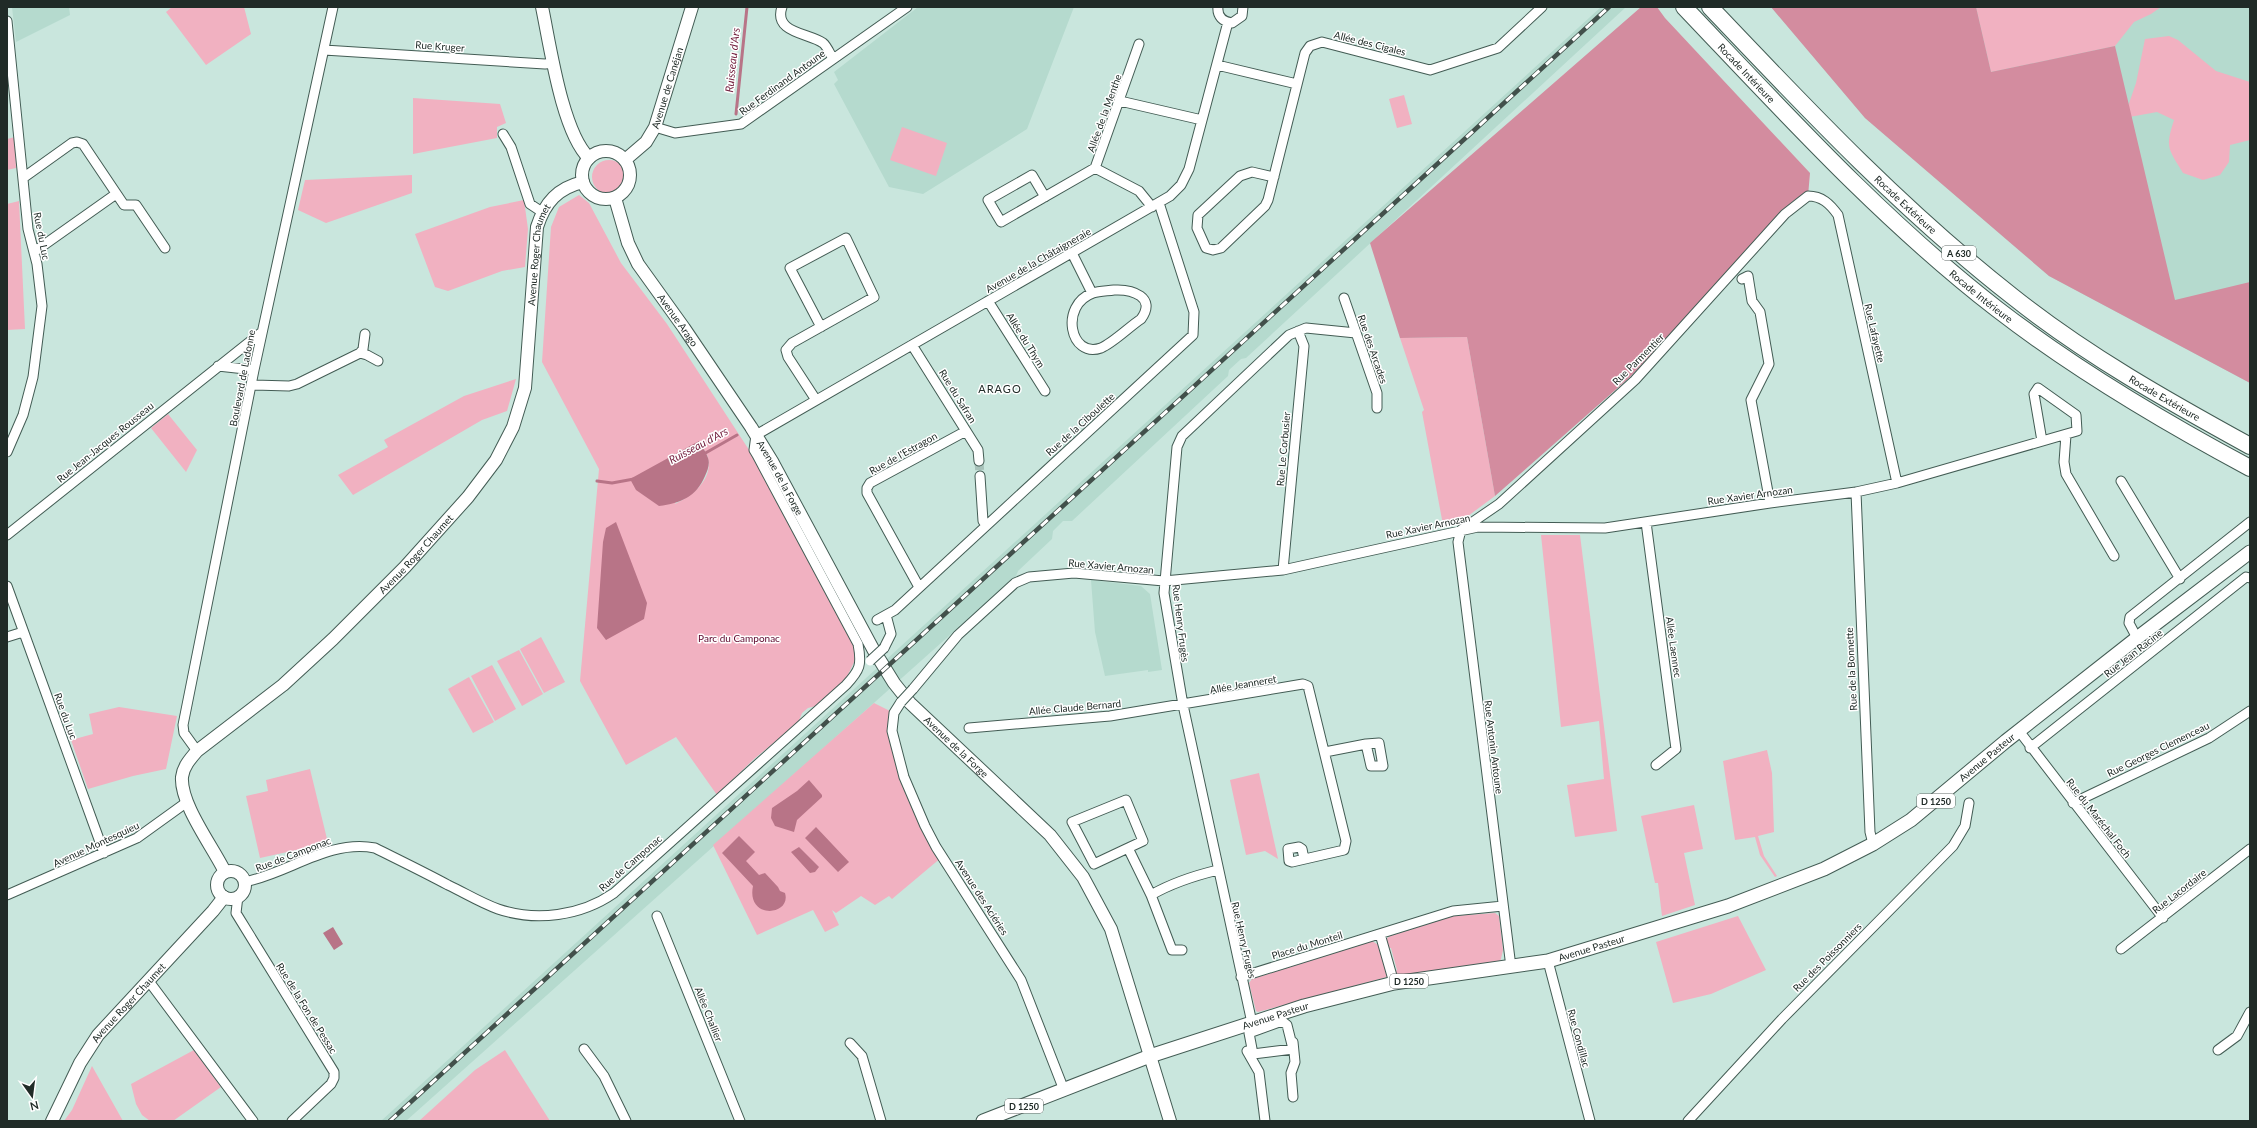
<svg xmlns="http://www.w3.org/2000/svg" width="2257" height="1128" viewBox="0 0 2257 1128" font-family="Lato,sans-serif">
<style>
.built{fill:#b5dace}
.green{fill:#f1b1c1;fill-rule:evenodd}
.forest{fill:#d38c9f}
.water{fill:#b87487}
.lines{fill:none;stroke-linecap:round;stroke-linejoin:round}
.stream{stroke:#b87487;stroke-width:3}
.street-tunnel{stroke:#a7c1b9;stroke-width:9;stroke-dasharray:9 4.5;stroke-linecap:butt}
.street-casing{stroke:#435c54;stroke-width:11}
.secondary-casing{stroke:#435c54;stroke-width:14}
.primary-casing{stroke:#435c54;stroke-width:15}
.highway-casing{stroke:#435c54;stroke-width:18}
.street{stroke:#fff;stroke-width:9}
.secondary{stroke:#fff;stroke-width:12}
.primary{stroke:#fff;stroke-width:13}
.highway{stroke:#fff;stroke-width:16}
.rail-casing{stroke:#42504b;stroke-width:4.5}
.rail{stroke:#fff;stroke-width:3;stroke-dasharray:9;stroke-linecap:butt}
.street-bridge-casing{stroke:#435c54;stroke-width:11;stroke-linecap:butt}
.street-bridge{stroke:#fff;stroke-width:9}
.labels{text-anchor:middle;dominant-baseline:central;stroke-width:3;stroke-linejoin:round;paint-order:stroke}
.shield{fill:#fff;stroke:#636b68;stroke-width:1}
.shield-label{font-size:9px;font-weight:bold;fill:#202b27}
.street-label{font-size:10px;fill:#202b27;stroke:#fff}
.park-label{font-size:10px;fill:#5c062c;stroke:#fff}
.water-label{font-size:11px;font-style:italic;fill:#721e3d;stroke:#fff}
.neighbourhood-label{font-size:11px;letter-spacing:1px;fill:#202b27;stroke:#fff}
</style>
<rect width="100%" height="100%" fill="#c9e6dd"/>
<path class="built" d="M12,7H69L70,15L16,42Z
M918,7H1074L1027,129L923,194L889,187L834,84L838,80L834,72Z
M1601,7H1626L1246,358L1241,359L1229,370L1228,376L1072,521H1063L1053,531L1052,539L1018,571L1016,576L406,1121H381Z
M1771,7H2250V383L2049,276L1865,118Z
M1091,580L1141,586L1150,594L1162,670L1148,672V670L1105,676L1095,632Z"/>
<path class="green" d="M172,7H244L251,34L206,65L166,12Z
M1976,7H2161L2151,14L2134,22L2115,46L1991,72Z
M2169,36L2178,40L2216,71L2250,82V140L2230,145L2229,162L2220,175L2203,180L2183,173C2168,148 2165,148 2174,120L2157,112L2124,118L2136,83L2145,39Z
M1404,95L1412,124L1397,128L1389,99Z
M413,98L500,104L506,123L497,127V138L413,154Z
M902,127L947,143L936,176L890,160Z
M15,137L16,168L7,170V139Z
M592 177a17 17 0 1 1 34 0a17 17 0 1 1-34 0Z
M412,175V193L326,223L298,210L305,180Z
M579,195L589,203L621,263L667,324L753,456L850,633L855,649V660L846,679L816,706L808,708L802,713L798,723L754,759L717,795L676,737L626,765L580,681L599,469L542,362L551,227L559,207ZM699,441C701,446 707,453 708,458C713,480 692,496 675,504Z
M524,200L528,229L525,267L502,271L448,291L435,287L415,234L490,207Z
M19,201L25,329L7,330V204Z
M1467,337L1495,496L1468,516L1443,525L1422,412L1424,410L1400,338Z
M516,379L507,411L482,420L353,495L338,475L388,447L384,440L464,396Z
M168,414L197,450L186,472L151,428Z
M1541,535H1580L1617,831L1575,837L1567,785L1604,779L1599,721L1561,727Z
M541,637L565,682L544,693L520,649Z
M519,650L543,694L522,706L497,661Z
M492,665L516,709L495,721L471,676Z
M469,677L494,722L473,733L448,689Z
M874,703L894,713L904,777L942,857L892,899L889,896L875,905L861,896L836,913L832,910L839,925L825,932L813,910L757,935L713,845Z
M119,707L177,716L166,769L133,776L88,789L71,740L93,734L89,714Z
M1767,750L1772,773L1774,832L1758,836L1764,856L1777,876L1775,877L1760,855L1755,837L1735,840L1723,761Z
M310,769L328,843L260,858L246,796L268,791L266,780Z
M1259,773L1278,859L1265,851L1246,855L1230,780Z
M1694,805L1703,849L1684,853L1695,905L1662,916L1658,883H1655L1641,816Z
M1495,913L1499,916L1503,950L1500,963L1399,975L1394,971L1397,970L1391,948H1388L1386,939L1390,936L1453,916Z
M1738,916L1766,970L1711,994L1673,1003L1656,942Z
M1372,941L1380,946L1388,974L1387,977L1258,1012L1256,1011L1249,983L1252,979Z
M194,1050L221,1087L173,1121H150L142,1115L136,1104L131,1084Z
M505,1050L550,1121H419L475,1070Z
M92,1066L123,1121H64L72,1110Z"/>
<path class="forest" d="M1641,7H1657L1665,18L1810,173L1808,196L1797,198L1786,207L1736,264L1630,377L1495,496L1467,337L1400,338L1370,243Z
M1771,7H1976L1991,72L2115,46L2175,300L2250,282V383L2049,276L1865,118Z"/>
<path class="water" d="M699,441C702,446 706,452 708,458C710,463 708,470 705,476C696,497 681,503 659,506L636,490L630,479Z
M616,522L647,603L644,619L606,640L597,628L603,542L606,528Z
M809,780L822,795V797L797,820L794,832L775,826L771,818L772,808L797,791Z
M816,827L849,862L838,872L805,838Z
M739,836L755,852L746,861L759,875L765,873L778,887L780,891L785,893C792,916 746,920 753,886L722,853Z
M799,847L819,867L815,872L810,873L791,852Z
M333,927L343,944L334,950L323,933Z"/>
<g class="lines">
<path class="stream" d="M736,114L747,7
M702,455L737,435
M597,481L612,483L634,479"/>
<path class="street-tunnel" d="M979,461L980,476"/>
<defs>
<path id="street" d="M782,7C773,33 809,33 823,43C827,46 830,54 833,59
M1218,7C1217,16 1223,22 1232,23L1242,16L1243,7
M7,21L28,229L37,264L42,306L33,377L23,415L7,452
M1139,44L1095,168L1139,191L1152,207
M324,50L545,64L554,63
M1217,65L1297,84
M1120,101L1202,120
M655,127L675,133L741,124L907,7
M503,134L511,147L530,204L542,212
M1274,177L1252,172L1240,176L1198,215L1197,228L1206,248L1213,250L1221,248L1265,206L1268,200L1305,53L1310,46L1322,42L1430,70L1498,48L1542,7
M23,178L72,143L77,142L83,144L124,205H136L165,248
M1045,197L1032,175L988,200L1001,222L1095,168
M34,252L116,194
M1072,253L1092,293
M1742,279L1748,276L1752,301L1760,312L1769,364L1751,400L1770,503
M1114,290C1132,289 1157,297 1141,319C1129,327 1113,343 1101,348C1070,359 1059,305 1093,293C1099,291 1107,291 1114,290Z
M1344,298L1377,393V408
M988,301L1045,391
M912,345L978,450L979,461
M360,353L363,349L365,334
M218,366L254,370
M251,385L289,386L297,384L360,353L367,355L378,361
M816,400L788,357L786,350L792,343L874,297L846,238L790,268L821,327
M2066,435L2064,462L2066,474L2114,556
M980,476L983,521L986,525
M2121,481L2180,579
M1856,492L1870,832L1873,844
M1646,522L1676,749L1656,765
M7,535L262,332
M1283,570L1304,346L1298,331
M7,586L104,853
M919,587L867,493V488L870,483L966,431
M877,620L895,610L1193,335L1194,312L1159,203
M7,637L23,632
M2137,638L2129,623L2130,617L2250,522
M884,648L891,634L886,615
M913,689L958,635L1015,583L1029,577L1074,573L1164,581L1283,570L1478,527L1605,528L1770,503L1856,492L1897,483L2077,431L2076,415L2038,388L2034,394L2042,441
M901,702L894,713L892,731L904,777L925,826L936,847L1021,980L1064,1090
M969,728L1110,716L1303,684L1308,686L1346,841L1344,850L1292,862L1289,861L1288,849L1299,847L1302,849L1304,859
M2019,731L2163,918
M2030,748L2246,577L2250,578
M197,751L184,733L183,725L254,370L333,7
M1325,752L1366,744L1371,766H1383L1379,743L1366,744
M2073,803L2209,738L2250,711
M1128,848L1143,841L1126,800L1072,822L1094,864L1128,848L1151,895L1172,950H1182
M244,882C288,874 328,839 375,848C399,860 424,872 448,885C465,893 481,903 498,909C536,922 581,916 614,893L846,685C860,670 862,665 858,644L757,455L754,450L756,435L1170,196L1181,185L1189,169L1228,22
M7,895L137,838L187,802
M1151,895C1172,883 1193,876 1218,870
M238,896L236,913L334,1072V1078L331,1084L292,1121
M657,916L740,1121
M1380,934L1394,983
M2121,949L2250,849
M1548,961L1590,1121
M1511,967L1458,542L1461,530L1499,504L1635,380L1785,214L1808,196C1822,196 1830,204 1838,215L1897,483
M1241,977L1453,911L1503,906
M148,980L253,1121
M1282,1021L1287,1025L1293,1049L1253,1054L1249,1033Z
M1252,1023L1183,705L1164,593L1177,447L1182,436L1289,335L1306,328L1356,333
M850,1043L862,1056L881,1121
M584,1049L604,1076L626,1121
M2218,1050L2237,1036L2250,1012
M1247,1051L1259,1072L1265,1121
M1293,1097L1291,1073L1295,1062L1293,1042
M1688,1121L1782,1019L1953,846L1965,826L1969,803"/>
<g id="secondary">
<path d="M542,7C550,45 562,132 589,158"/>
<circle cx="606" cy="175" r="24"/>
<path id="s1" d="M625,160L646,142L655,127L692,7"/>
<path id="s2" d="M615,198L628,243L638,264L684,328L751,427L773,463L873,649L894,683L910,703L1050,835L1083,877L1111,929L1170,1121"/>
<circle cx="231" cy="885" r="14"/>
<path id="s3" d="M225,872C213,847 180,804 182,777C183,767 190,759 197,751L283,685L333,639L405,567L468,497L496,460L513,427L525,388L537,227C545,202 558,188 583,182"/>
<path id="s4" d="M52,1121L80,1063L98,1035L213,911L224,897"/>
</g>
<g id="primary">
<path id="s5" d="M983,1121L1150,1056L1304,1006L1394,983L1548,961L1728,906L1824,869L1873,844L1911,820L2006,741L2137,638L2250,552"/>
</g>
<g id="highway">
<path id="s6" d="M1684,7C1784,112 1882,220 1997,309C2076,370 2162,421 2250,468"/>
<path id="s7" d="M1710,7C1806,108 1902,210 2012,296C2086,355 2168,401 2250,446"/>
</g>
</defs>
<use href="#street" class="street-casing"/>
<use href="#secondary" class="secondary-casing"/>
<use href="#primary" class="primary-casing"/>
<use href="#highway" class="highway-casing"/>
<use href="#street" class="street"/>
<use href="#secondary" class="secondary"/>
<use href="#primary" class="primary"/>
<use href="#highway" class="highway"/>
<defs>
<path id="rail" d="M390,1121L1609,7"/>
</defs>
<use href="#rail" class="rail-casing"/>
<use href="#rail" class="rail"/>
<defs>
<path id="street-bridge" d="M870,661L884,648
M901,702L913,689"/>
</defs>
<use href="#street-bridge" class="street-bridge-casing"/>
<use href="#street-bridge" class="street-bridge"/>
</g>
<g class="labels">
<g class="shield">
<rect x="1942" y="246" width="34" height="14" rx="3"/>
<rect x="1917" y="794" width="38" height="14" rx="3"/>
<rect x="1390" y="974" width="38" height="14" rx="3"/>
<rect x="1005" y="1099" width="38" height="14" rx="3"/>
</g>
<g class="shield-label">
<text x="1959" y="253">A 630</text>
<text x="1936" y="801">D 1250</text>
<text x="1409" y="981">D 1250</text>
<text x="1024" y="1106">D 1250</text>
</g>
<g class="street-label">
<text transform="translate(1370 43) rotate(14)">Allée des Cigales</text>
<text transform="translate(440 46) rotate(4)">Rue Kruger</text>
<text stroke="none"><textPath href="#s6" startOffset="91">Rocade Intérieure</textPath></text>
<text transform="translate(782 82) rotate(-36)">Rue Ferdinand Antoune</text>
<text stroke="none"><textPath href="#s1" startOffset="86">Avenue de Canéjan</textPath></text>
<text transform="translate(1104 113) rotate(-70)">Allée de la Menthe</text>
<text stroke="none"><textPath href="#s7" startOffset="278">Rocade Extérieure</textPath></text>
<text transform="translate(42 236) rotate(79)">Rue du Luc</text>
<text stroke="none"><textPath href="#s3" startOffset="767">Avenue Roger Chaumet</textPath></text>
<text transform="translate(1038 260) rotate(-30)">Avenue de la Châtaigneraie</text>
<text stroke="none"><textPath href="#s6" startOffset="415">Rocade Intérieure</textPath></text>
<text stroke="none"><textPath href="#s2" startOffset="139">Avenue Arago</textPath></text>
<text transform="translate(1875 333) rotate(77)">Rue Lafayette</text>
<text transform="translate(1026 340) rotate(58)">Allée du Thym</text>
<text transform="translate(1373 349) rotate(71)">Rue des Arcades</text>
<text transform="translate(1638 359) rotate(-45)">Rue Parmentier</text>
<text transform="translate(242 378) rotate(-79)">Boulevard de Ladonne</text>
<text transform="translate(958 396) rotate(58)">Rue du Safran</text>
<text stroke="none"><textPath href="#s7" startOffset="602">Rocade Extérieure</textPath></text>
<text transform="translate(1080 424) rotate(-42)">Rue de la Ciboulette</text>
<text transform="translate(105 442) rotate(-39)">Rue Jean-Jacques Rousseau</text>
<text transform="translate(1283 449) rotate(-85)">Rue Le Corbusier</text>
<text transform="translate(903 453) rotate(-29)">Rue de l'Estragon</text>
<text stroke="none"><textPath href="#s2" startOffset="327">Avenue de la Forge</textPath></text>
<text transform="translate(1750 495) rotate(-8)">Rue Xavier Arnozan</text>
<text transform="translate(1428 526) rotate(-12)">Rue Xavier Arnozan</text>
<text stroke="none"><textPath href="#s3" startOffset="431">Avenue Roger Chaumet</textPath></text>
<text transform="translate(1111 566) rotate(5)">Rue Xavier Arnozan</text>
<text transform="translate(1181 623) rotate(83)">Rue Henry Frugès</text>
<text transform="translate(1674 647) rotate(82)">Allée Laennec</text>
<text transform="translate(2133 653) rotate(-38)">Rue Jean Racine</text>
<text transform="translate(1851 669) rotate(-93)">Rue de la Bonnette</text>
<text transform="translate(1243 684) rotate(-10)">Allée Jeanneret</text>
<text transform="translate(1075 707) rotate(-5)">Allée Claude Bernard</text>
<text transform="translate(66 716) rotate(70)">Rue du Luc</text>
<text stroke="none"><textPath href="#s2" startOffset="651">Avenue de la Forge</textPath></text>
<text transform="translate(1494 747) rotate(83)">Rue Antonin Antoune</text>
<text transform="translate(2158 749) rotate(-26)">Rue Georges Clemenceau</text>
<text stroke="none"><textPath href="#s5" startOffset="1079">Avenue Pasteur</textPath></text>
<text transform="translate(2099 818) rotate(52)">Rue du Maréchal Foch</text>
<text transform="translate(96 844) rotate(-25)">Avenue Montesquieu</text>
<text transform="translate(293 854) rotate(-21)">Rue de Camponac</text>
<text transform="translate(630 863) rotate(-41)">Rue de Camponac</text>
<text transform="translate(2179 891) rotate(-38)">Rue Lacordaire</text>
<text transform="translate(982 897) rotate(57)">Avenue des Aciéries</text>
<text transform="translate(1244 940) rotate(77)">Rue Henry Frugès</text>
<text transform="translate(1307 945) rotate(-17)">Place du Monteil</text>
<text stroke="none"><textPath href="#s5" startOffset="635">Avenue Pasteur</textPath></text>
<text transform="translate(1827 957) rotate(-45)">Rue des Poissonniers</text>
<text stroke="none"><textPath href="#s4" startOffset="142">Avenue Roger Chaumet</textPath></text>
<text transform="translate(307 1008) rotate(58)">Rue de la Fon de Pessac</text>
<text transform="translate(709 1014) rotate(68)">Allée Challier</text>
<text stroke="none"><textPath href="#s5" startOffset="311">Avenue Pasteur</textPath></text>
<text transform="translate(1579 1038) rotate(75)">Rue Condillac</text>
</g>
<g class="park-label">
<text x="739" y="638">Parc du Camponac</text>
</g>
<g class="water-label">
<text transform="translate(732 60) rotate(-84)">Ruisseau d'Ars</text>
<text transform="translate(698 445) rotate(-28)">Ruisseau d'Ars</text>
</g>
<g class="neighbourhood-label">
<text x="1000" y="388">ARAGO</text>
</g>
</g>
<rect width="2257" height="1128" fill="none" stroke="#202b27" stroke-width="16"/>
<g transform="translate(32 1096) rotate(166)" stroke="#ffffff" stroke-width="3" paint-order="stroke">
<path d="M0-3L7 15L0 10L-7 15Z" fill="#202b27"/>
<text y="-6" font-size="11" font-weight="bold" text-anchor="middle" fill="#202b27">N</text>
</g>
</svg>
